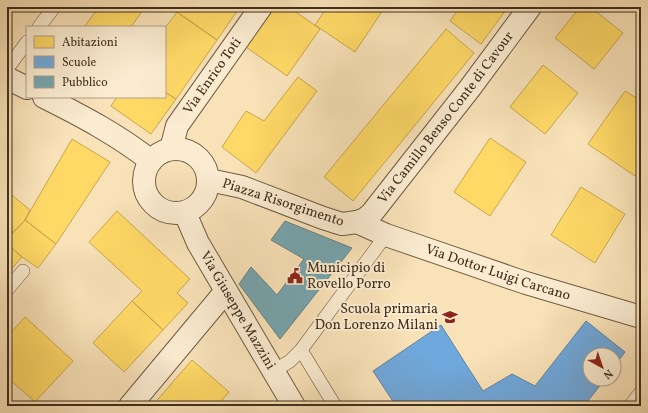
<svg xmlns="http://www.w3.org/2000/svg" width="648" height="413" viewBox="0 0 648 413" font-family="Vollkorn,serif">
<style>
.homes{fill:#ffd966;stroke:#c6a650}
.schools{fill:#6fa8dc;stroke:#6184a3}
.public{fill:#76a5af;stroke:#668283}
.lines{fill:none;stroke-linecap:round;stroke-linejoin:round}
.lane-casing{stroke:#6f5c44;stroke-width:14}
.street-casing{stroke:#6f5c44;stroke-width:24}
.lane{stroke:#fbecd1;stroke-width:13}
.street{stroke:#fbecd1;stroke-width:22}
.labels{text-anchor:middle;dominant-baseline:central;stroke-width:4;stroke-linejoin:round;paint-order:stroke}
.street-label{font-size:14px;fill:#412f1d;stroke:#fbecd1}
.poi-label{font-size:14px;fill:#412f1d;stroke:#fbecd1;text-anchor:start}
</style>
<rect width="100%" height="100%" fill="#f9e2b8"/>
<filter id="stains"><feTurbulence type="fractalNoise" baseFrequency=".005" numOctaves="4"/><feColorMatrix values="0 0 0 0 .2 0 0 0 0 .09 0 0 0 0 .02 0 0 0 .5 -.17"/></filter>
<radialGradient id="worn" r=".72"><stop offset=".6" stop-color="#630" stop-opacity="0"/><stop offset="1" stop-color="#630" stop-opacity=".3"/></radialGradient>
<path class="homes" d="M99,7H145L131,27H84Z
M180,7H240L217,40L177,12Z
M273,7H289L320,29L287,76L246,47Z
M327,7H385L355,52L315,25Z
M460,7H508L481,44L450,21Z
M580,7H590L623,33L594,69L555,38Z
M177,12L217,40L176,99L165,92V28Z
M446,29L474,53L353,201L324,177Z
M543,65L578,93L545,134L510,107Z
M298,77L317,91L256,173L222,147L246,111L264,121Z
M625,91L641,101V167L635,176L588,144Z
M165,92L176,99L151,134L111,106L117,97H165Z
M490,138L526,162L490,216L454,192Z
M72,139L110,162L56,244L25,220Z
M581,187L625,214L595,263L551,235Z
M7,191L30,210L25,220L7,239Z
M117,211L190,279L177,293L188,303L163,330L132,301L142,291L89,242Z
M25,220L56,244L38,268L22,257L7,244V239Z
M7,244L22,257L7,274Z
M132,301L163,330L124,372L93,343Z
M25,317L73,361L35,402L7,377V337Z
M192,360L229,392L217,406H152Z"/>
<path class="schools" d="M586,321L625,352L614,367V355H590V379H605L584,406H396L373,371L441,325L483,391L512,374L535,386Z"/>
<path class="public" d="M285,221L352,248L280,339L239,284L251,267L277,295L304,259L271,240Z"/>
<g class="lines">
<defs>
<path id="lane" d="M39,27L54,7
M7,69L27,42
M7,290L23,271
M301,350L335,406
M274,371L290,361L301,350L386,235
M630,406L641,392"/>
<g id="street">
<path d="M7,78L27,88"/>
<path d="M44,97C82,116 118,135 151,161"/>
<circle cx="176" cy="181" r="32"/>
<path id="s1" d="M171,149L177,126L261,7"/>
<path id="s2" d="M209,180L242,187L323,218L342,224L357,222L365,219L372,213L470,88L530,7"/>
<path id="s3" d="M185,213L198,243L294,406"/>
<path id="s4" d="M357,222L386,235L526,283L641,317"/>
<path d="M130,406L226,291"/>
</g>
</defs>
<use href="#lane" class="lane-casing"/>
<use href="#street" class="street-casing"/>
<use href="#lane" class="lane"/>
<use href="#street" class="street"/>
</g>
<defs>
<symbol id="civic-bare" viewBox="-9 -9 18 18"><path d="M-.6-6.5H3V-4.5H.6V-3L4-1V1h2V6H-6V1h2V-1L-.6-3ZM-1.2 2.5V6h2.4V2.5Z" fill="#8f2418" stroke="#fbecd1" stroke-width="2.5" paint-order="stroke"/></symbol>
<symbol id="school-bare" viewBox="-9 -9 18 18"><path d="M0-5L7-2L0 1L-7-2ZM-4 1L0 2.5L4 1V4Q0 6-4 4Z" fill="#8f2418" stroke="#fbecd1" stroke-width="2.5" paint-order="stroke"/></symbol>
</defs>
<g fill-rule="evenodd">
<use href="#civic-bare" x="284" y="265" width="22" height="22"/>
<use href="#school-bare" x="439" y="306" width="22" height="22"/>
</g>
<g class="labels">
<g class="street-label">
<text stroke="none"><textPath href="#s1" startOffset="85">Via Enrico Toti</textPath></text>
<text stroke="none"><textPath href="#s2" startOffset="294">Via Camillo Benso Conte di Cavour</textPath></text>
<text transform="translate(283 203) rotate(18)">Piazza Risorgimento</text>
<text stroke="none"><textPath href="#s4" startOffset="150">Via Dottor Luigi Carcano</textPath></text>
<text stroke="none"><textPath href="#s3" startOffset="111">Via Giuseppe Mazzini</textPath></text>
</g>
<g class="poi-label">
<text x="307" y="268">Municipio di<tspan x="307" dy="16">Rovello Porro</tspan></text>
<text x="438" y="309" text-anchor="end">Scuola primaria<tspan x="438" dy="16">Don Lorenzo Milani</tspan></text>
</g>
</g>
<rect width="648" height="413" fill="none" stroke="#f9e2b8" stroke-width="24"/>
<rect x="8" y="8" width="632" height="397" fill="none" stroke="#412f1d" stroke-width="2"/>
<rect x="12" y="12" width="624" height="389" fill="none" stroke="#412f1d"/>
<rect x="26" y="26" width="140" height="72" fill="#fbecd1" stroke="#b1a089"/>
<rect x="34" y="36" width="20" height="12" fill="#ffd966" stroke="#b1a089"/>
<text x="62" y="46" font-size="12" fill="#412f1d">Abitazioni</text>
<rect x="34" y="56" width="20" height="12" fill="#6fa8dc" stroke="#b1a089"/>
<text x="62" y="66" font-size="12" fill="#412f1d">Scuole</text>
<rect x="34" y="76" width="20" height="12" fill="#76a5af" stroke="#b1a089"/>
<text x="62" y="86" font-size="12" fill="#412f1d">Pubblico</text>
<g transform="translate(602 367) rotate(140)"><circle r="19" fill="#fbecd1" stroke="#b1a089"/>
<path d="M0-3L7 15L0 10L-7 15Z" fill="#8f2418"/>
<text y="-6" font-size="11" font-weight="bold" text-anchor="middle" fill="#412f1d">N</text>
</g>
<rect width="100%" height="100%" filter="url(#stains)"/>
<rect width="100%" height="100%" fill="url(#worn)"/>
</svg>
